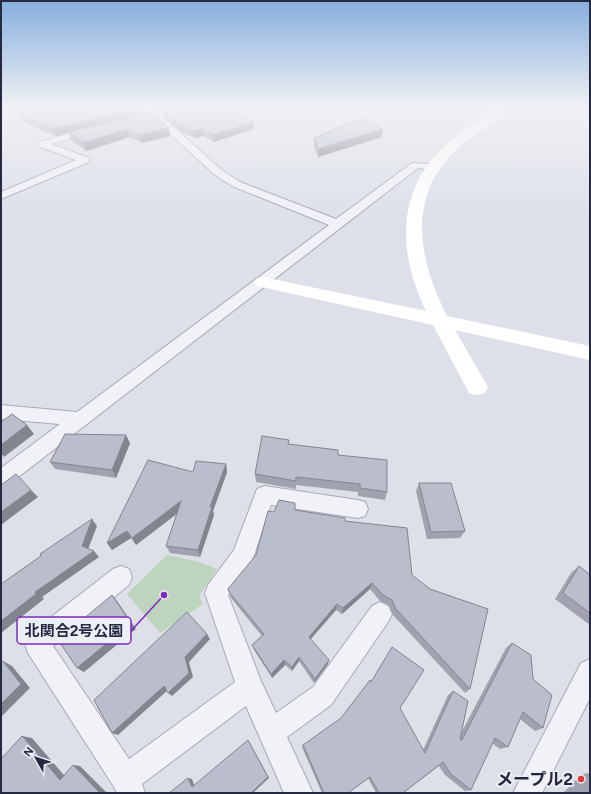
<svg xmlns="http://www.w3.org/2000/svg" width="591" height="794" viewBox="0 0 591 794" font-family="Figtree,'Noto Sans JP',sans-serif">
<style>
.green{fill:#bfd4be}
.lines{fill:none;stroke-linecap:round;stroke-linejoin:round}
.street-casing{stroke:#a6a9b7;stroke-width:2}
.street{fill:#f1f2f7;fill-rule:evenodd}
.secondary{fill:#fff;fill-rule:evenodd}
.wall{fill:#a0a3af}
.shaded-wall{fill:#82858f}
.building{fill:#babecc;stroke:#82858f}
.poi-dot{fill:#dc3a34;stroke:#edeff6;stroke-width:1.5}
.labels{text-anchor:middle;dominant-baseline:central;stroke-width:3.5;stroke-linejoin:round;paint-order:stroke}
.near-poi-label{font-size:17px;font-weight:bold;fill:#252a41;stroke:#edeff6;text-anchor:end}
.leader{fill:none;stroke:#7b2cbf;stroke-width:1.5}
.callout-dot{fill:#7b2cbf;stroke:#edeff6;stroke-width:1.5}
.callout{fill:#edeff6;stroke:#7b2cbf;stroke-width:1.5}
.callout-label{font-size:15px;text-anchor:middle;font-weight:bold;fill:#252a41}
</style>
<rect width="100%" height="100%" fill="#dde0e9"/>
<path class="green" d="M167,555L200,562L217,569L199,596L203,604L160,633L127,594Z"/>
<g class="lines">
<defs>
<path id="street" d="M146,108L156,112L172,108H186L161,116L223,171L240,182L336,219L412,163L433,164L438,167L433,170L418,168L8,485L1,488V468L60,424L1,419V405L77,412L329,225L232,186L215,175L153,118L129,123V119L147,115L142,111Z
M91,128L94,129V133L51,144L89,158L90,160L89,162L1,199V192L76,160L38,146V142Z
M264,486L358,500L365,502L368,509L365,516L358,518L271,505L251,564L228,595L261,681L276,713L313,687L372,606L380,602L388,606L392,614L388,622L331,705L287,737L313,793H284L246,706L142,784L145,793H117L114,787L28,653L25,644L28,635L113,569L121,566L129,569L132,577L129,585L53,646L129,759L235,682L205,593L208,585L234,550L257,489Z
M590,659V698L542,793H513L581,663Z"/>
</defs>
<use href="#street" class="street-casing"/>
<use href="#street" class="street"/>
<path class="secondary" d="M495,108H507C498,121 471,136 458,148C406,195 418,259 447,316L590,346V360L455,330L488,387L485,393L477,395L469,393L433,325L257,286L254,282L257,278L263,277L426,311C401,260 395,201 435,156C452,137 475,123 495,108Z"/>
</g>
<path class="wall" d="M1,108H144L142,109L143,113L94,126L151,112L170,136L142,143L130,137L86,151L71,140L69,133L56,136L22,122L20,116L1,109Z
M149,108H166L156,110Z
M163,110L254,122V129L214,142L203,136L195,138L182,133L164,117Z
M382,137L318,157L314,146V138Z
M289,440V444L338,455L387,492L385,500L358,496V492L296,485V489L256,482L255,474Z
M130,443L116,478L55,469L50,462Z
M226,464L227,472L213,511L214,515L200,557L170,553L166,546L177,514L136,545L131,538L112,550L107,543L193,472Z
M419,483L465,531L460,538L427,539L416,491Z
M295,510L345,521L412,575L470,689L465,693L393,615L389,605L380,601L370,589L342,614L336,610L311,639L328,664L314,683L299,661L292,671L285,665L272,678L254,650L252,645L262,636L231,598L228,589L256,555L274,512Z
M579,566L590,575V625L555,599L571,573Z
M512,643L533,679L543,728L535,731L520,719L508,747L500,749L492,743L471,790L465,791L445,775L439,766L403,793H376L368,778L348,793H322L302,747L303,745L400,708L423,750L448,695L453,691L461,733L506,648Z
M590,773V793H563L582,774Z"/>
<path class="shaded-wall" d="M137,108H144L142,109L143,113L56,136L54,129Z
M156,108H166L156,110Z
M254,122V129L214,142L213,135Z
M169,128L170,136L142,143L140,135Z
M128,129L130,137L86,151L83,143Z
M202,129L203,136L195,138L194,131Z
M383,129L382,137L318,157V149Z
M27,425L34,434L4,457L1,453V445Z
M126,435L130,443L116,478L112,470Z
M226,464L227,472L213,511L214,515L200,557L198,550L210,507Z
M31,490L38,497L1,525V512Z
M181,501L184,508L136,545L132,538Z
M92,519L97,526L87,552L82,546Z
M127,531L131,538L112,550L107,543Z
M94,551L99,557L42,597L44,599L1,633V621L35,592Z
M372,583L370,589L342,614L343,608Z
M112,595L117,601L136,629L84,672L77,668Z
M337,604L336,610L308,642L309,637Z
M207,634L210,639L189,662L193,677L172,696L168,693L185,657Z
M299,657V661L292,671V667Z
M284,660L285,665L272,678L271,674Z
M329,660L328,664L314,683L315,679Z
M3,661L12,666L30,688L1,717Z
M164,686L168,690L118,735L112,733Z
M22,736L32,738L69,781L60,780Z
M248,740L269,778L253,793H251Z
M73,765L80,766L107,793H100Z
M188,778L192,779L195,788L192,787Z"/>
<path class="building" d="M13,108H137L54,129L20,115L26,113Z
M169,108H224L254,122L213,135L202,129L194,131L181,126L163,110Z
M151,112L169,128L140,135L128,129L83,143L69,132Z
M362,118L383,129L318,149L314,138Z
M12,414L27,425L1,445V422Z
M65,434L126,435L112,470L50,462Z
M262,436L289,440L288,444L338,450V455L387,460V492L360,488V484L296,477V481L255,474Z
M148,460L193,472L196,461L226,464L210,507H212L198,550L166,546L181,501L132,538L127,531L107,543Z
M16,474L31,490L1,512V485Z
M419,483H451L465,531L431,532Z
M279,500L295,503V510L345,518V521L407,528L412,575L430,589L488,609L470,689L396,609L392,600L383,595L372,583L343,608L337,604L309,637L329,660L315,679L299,657L292,667L284,660L271,674L252,645L264,634L229,592L228,589L256,555L268,511L274,512Z
M92,519L82,546L94,551L35,592L36,594L1,621V584L41,556L40,554Z
M579,566L590,575V613L563,593Z
M112,595L131,623L77,668L58,640Z
M187,612L207,634L185,657L189,673L168,693L164,686L112,733L94,700Z
M512,643L531,655L533,679L552,695L543,728L523,712L508,747L495,738L471,790L451,774L443,762L403,793H379L370,777L348,793H324L303,745L341,718L370,680L371,682L392,647L424,670L400,708L425,753L453,691L468,701L460,739L462,740Z
M3,661L21,684L1,704V663Z
M22,736L60,780L73,765L100,793H1V759Z
M248,740L268,777L251,793H169L188,778L192,787Z"/>
<linearGradient id="sky" x2="0" y2="1"><stop stop-color="#86aedd"/><stop offset="0.49" stop-color="#f0f1f5"/><stop offset="1" stop-color="#f0f1f5" stop-opacity="0"/></linearGradient>
<rect width="591" height="219" fill="url(#sky)"/>
<circle class="poi-dot" cx="581" cy="779" r="4"/>
<g class="labels">
<g class="near-poi-label">
<text x="573" y="779">メープル2</text>
</g>
</g>
<path class="leader" d="M164 595L131 631"/>
<circle class="callout-dot" cx="164" cy="595" r="4"/>
<rect class="callout" x="17" y="617" width="114" height="27" rx="4"/>
<g class="callout-label">
<text x="74" y="636">北関合2号公園</text>
</g>
<rect width="591" height="794" fill="none" stroke="#252a41" stroke-width="4"/>
<g transform="translate(36 758) rotate(309)" stroke="#edeff6" stroke-width="3" paint-order="stroke">
<path d="M0-3L7 15L0 10L-7 15Z" fill="#252a41"/>
<text y="-6" font-size="11" font-weight="bold" text-anchor="middle" fill="#252a41">N</text>
</g>
</svg>
